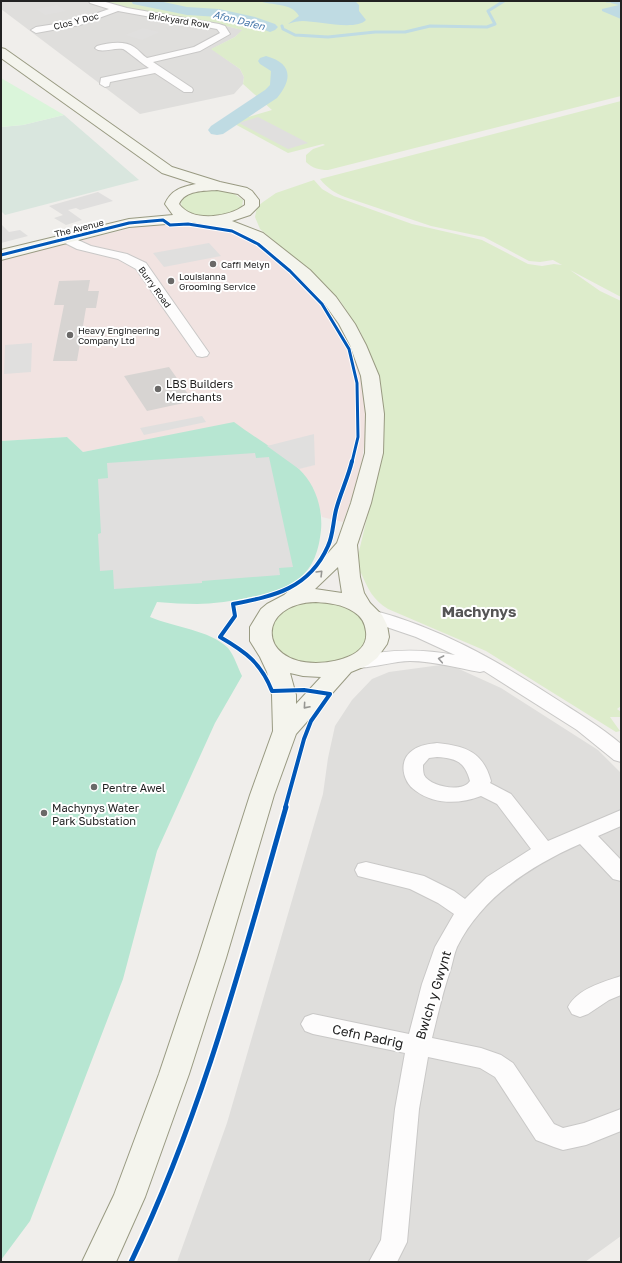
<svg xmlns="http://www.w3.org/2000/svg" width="622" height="1263" viewBox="0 0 622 1263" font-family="'Golos Text',sans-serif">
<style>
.residential{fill:#dfdedc}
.commercial{fill:#f1e3e1}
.grass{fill:#ddeccb}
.wetland{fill:#d9e6de}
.park{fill:#daf5da}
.pitch{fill:#b7e6d2}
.parking{fill:#e0dfde}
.water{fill:#bfdbe3}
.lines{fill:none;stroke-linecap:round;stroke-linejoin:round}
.stream{stroke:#bfdbe3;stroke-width:3}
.river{fill:#bfdbe3;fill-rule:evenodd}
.building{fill:#d7d4d2}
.minor-casing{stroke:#c9c8c7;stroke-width:2}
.secondary-casing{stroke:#999a82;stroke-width:2}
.minor{fill:#fdfcfc;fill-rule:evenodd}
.secondary{fill:#f4f4ed;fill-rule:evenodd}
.cycleway-far2-casing{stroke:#fff;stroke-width:5}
.cycleway-far1-casing{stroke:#fff;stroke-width:6}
.cycleway-casing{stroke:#fff;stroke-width:8}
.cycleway-far2{stroke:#0057b8;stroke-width:3}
.cycleway-far1{stroke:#0057b8;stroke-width:4}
.cycleway{stroke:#0057b8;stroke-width:5}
.oneway{stroke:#969692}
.oneway2{stroke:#9a9a9a}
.poi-dot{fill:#6a6968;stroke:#fff;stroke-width:1.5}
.labels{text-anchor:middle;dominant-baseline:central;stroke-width:4;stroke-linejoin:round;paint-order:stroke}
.far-street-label{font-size:9px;fill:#222;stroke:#fff}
.far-poi-label{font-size:9px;fill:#222;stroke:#fff;text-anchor:start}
.far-water-label{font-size:10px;font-style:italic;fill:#4a7aab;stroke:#fff}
.poi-label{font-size:11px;fill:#222;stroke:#fff;text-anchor:start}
.near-street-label{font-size:13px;fill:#222;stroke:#fff}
.district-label{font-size:15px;font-weight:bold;fill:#555;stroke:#fff}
</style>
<rect width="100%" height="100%" fill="#f0eeeb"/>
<path class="residential" d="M1,1H104L109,3L182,19L210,22L243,30L235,37L212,49L240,69L244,77L243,84L234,94L140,114L1,9Z
M448,664L501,688L598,750L621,773V1236L585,1262H177L227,1123L323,794L328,758L335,726L352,700L372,679L389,672Z"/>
<path class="commercial" d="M176,222L215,224L238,232L263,246L302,280L325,305L351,346L364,386L367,424L360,474L343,522L322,517L313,488L234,423L83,452L67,437L1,441V260L148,224Z"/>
<path class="grass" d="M104,1H621V96L328,170C319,170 312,168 306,162V155L313,149L325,145L323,144L288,153L231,122L272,110L243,84L244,77L240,69L211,49L235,37L242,30L210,22L158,16Z
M621,101V297L570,270L600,291L621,301V706L617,709L621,712V717H610L620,731L616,732L486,651L388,609C373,600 368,589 361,573H356V564L381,459L382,397L373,361L360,331L341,302L317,277L260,229L255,217L257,207L263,202L276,193L314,180L322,189L334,196L412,224L482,240L528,264L542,266L554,264L562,265L553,260L540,262L529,261L484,237L431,226L345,197C335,193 327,188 320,179Z
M214,190L233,193L243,200L242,207C228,219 196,220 182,208L181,202C187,191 202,191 214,190Z
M313,601L334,602L360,614L371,634L359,654L327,665L291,660L275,649L269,627C281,609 291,606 313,601Z"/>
<path class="wetland" d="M64,115L139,180L5,215L1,211V127L23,125Z"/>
<path class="park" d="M1,78L64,115L23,125L1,127Z"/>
<path class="pitch" d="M234,422C254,437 281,453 299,469C315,484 323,508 321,530C319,549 314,568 297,580C277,595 222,604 197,604C184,604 171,603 157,602L150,617C173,627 210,630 228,648C234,655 238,668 242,676L215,723L157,851L123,979L30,1221L1,1260V441L67,437L83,452Z"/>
<path class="parking" d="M57,5L66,11L45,15L36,9Z
M143,28L160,32L142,40L125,35Z
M258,117L308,143L288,149L239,123Z
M98,192L113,201L80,210L76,208L68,210L82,220L66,225L54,218L63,215L49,206Z
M1,224L9,232L20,230L28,236L1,243Z
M209,243L221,256L164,267L153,253Z
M32,343L31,372L4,374L5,345Z
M202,416L206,422L144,435L140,428Z
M314,434L315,465L299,469L267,446Z
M255,453L256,458L269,457L293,567L279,568L280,575L202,581V583L114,589L113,570L100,571L98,534L101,533L98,479L108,478L107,463Z"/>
<path class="water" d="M259,1H355L359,5V11L366,20C356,31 317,21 303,21C298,21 293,22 288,24L299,16C291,2 272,6 259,1Z
M611,1H621V19L602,11V9L619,5L611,3Z"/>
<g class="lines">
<path class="stream" d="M607,1H611
M282,26L283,29L295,35L328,37L375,32H405L430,26L487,27L495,24L488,11L504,1"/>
<path class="river" d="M131,1H159L187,7L219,9L255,17L275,24L278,27L275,30L270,32L246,23L219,17L187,15L133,4Z
M266,56C292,63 293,79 277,98L223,134L217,135L211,134L208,130L211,126L265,90L270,85L271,71L260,64L258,61L260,58Z"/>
</g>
<path class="building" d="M90,280L88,291H99L96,308H86L77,361H53L64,305H54L59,281Z
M169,367L193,401L147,411L124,376Z"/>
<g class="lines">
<defs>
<path id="minor" d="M89,1H102L127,8L219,24L225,26L230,34L200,51L153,62L192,88L193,90L192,92H184L155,73L110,82L109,86L105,87L100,84L101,78L149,68C144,65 126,50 123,49C114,47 101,54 95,48L97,46C108,43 124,40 134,47C139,50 142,55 147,58L194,47L220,33L217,29L118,11L80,25L36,33L31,30L36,27L75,21L109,9L90,3Z
M67,235L91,246L127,254L146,263L209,353L207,356L202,357L197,356L136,269L118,259L77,249L63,242L61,239L63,236Z
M372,610C438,627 496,660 553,697C576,712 600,726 621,744V762L614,760L577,730L484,671L480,672C457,668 433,661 410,661C393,661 362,671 348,667L346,663L348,659C385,649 418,648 455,655L416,637L366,620L363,616L366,612Z
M437,743C466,746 483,752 491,781L490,783L511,794L548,841L621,810V826L598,836L621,860V881L613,879L580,844C530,866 482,897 457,947C454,954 453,961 451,968C443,991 438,1014 432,1038L481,1048L501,1055L513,1063L554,1124L563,1128L584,1123L621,1109V1131L586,1145L563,1150L554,1147L536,1140L495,1077L480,1068L428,1057L419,1109L407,1242L397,1262H369L381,1240L395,1109L405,1053L313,1034L305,1031L301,1024L305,1017L313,1014L409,1034L422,984L435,947L454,914L438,903L410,889L358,876L355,870L358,864L366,862L424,876L454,891L465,899L487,877L531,849L497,804L481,796C460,804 435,805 416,791C402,782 398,760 413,750C420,745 429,744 437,743ZM437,757C456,758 465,762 470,781C463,793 430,787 424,775C423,772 423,768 423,765L429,758Z
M621,976V995L609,1000L588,1014L580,1017L572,1014L568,1007C577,989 603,982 621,976Z"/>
<path id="secondary" d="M1,48L5,49L172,167L220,182L247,188L252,191L259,200V206L250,215L232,221L263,233L310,270L336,297L355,324L366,345L379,376L384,414L383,453L371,503L357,545L360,577L364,593L370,603L382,615L387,625L389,637L387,644L377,658L368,665L351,672L296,734L274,795L226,958L189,1074L145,1197L116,1262H82L114,1195L159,1074L198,958L250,795L273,731L272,695L267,672L260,657L250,641V627L261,609L267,604L284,595L314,569L337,543L351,503L365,453L366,414L361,376L350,345L339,324L324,303L298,276L253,239L228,229L191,222L129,227L1,260V250L129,219L173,215L165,204C171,190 181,187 196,184L162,173L1,58ZM217,190L238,194L245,200V205C229,217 193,223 179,204C185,190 204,191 217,190ZM338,567L342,593L315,589ZM316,602C329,603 342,604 354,612C362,617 365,623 366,632C369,656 334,663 316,663C256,662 258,603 316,602ZM290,673L303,676L321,677L296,704V695Z"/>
</defs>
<use href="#minor" class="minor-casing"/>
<use href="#secondary" class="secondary-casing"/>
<use href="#minor" class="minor"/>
<use href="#secondary" class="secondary"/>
<defs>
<path id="cycleway-far2" d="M1,255L129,223L163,220L170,225L188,224L232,231L258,244L290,271L322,304L349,349L357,383L358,437L352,462"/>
<path id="cycleway-far1" d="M285,808L304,739L311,721L330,694L304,690L272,691C261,663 246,652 220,637L235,616L233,604C274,596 309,589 328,546C333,536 333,522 336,510C340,494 348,478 352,461"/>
<path id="cycleway" d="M131,1262C201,1117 242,961 286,807"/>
</defs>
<use href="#cycleway-far2" class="cycleway-far2-casing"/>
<use href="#cycleway-far1" class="cycleway-far1-casing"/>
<use href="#cycleway" class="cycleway-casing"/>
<use href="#cycleway-far2" class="cycleway-far2"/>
<use href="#cycleway-far1" class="cycleway-far1"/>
<use href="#cycleway" class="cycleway"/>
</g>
<defs><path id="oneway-chevron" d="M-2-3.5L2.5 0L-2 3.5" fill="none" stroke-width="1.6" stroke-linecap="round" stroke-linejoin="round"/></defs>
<g class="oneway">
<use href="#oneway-chevron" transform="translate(320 573) rotate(-45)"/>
<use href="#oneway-chevron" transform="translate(306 706) rotate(131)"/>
</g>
<use class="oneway2" href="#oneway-chevron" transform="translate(441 659) rotate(-169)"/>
<g class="poi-dot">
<circle cx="213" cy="264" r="4"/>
<circle cx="171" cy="281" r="4"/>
<circle cx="70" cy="335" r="4"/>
<circle cx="158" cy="389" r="4"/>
<circle cx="94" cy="787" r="4"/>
<circle cx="44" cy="813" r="4"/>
</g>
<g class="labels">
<g class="far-street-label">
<text transform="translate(179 20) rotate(9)">Brickyard Row</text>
<text transform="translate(76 21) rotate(-14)">Clos Y Doc</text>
<text transform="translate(79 228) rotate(-14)">The Avenue</text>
<text transform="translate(155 287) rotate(54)">Burry Road</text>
</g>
<g class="far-poi-label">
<text x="221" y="264">Caffi Melyn</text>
<text x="179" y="276">Louisianna<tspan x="179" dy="10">Grooming Service</tspan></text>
<text x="78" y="330">Heavy Engineering<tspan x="78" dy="10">Company Ltd</tspan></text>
</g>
<g class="far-water-label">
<text transform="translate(239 20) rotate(14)">Afon Dafen</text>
</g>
<g class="poi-label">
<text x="166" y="383">LBS Builders<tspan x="166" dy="13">Merchants</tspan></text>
<text x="102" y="787">Pentre Awel</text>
<text x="52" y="807">Machynys Water<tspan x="52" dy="13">Park Substation</tspan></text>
</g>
<g class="near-street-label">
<text transform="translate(433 995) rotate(-73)">Bwlch y Gwynt</text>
<text transform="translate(368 1036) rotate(12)">Cefn Padrig</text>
</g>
<g class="district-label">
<text x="479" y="611">Machynys</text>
</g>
</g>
<rect width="622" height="1263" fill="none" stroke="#222222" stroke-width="4"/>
</svg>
